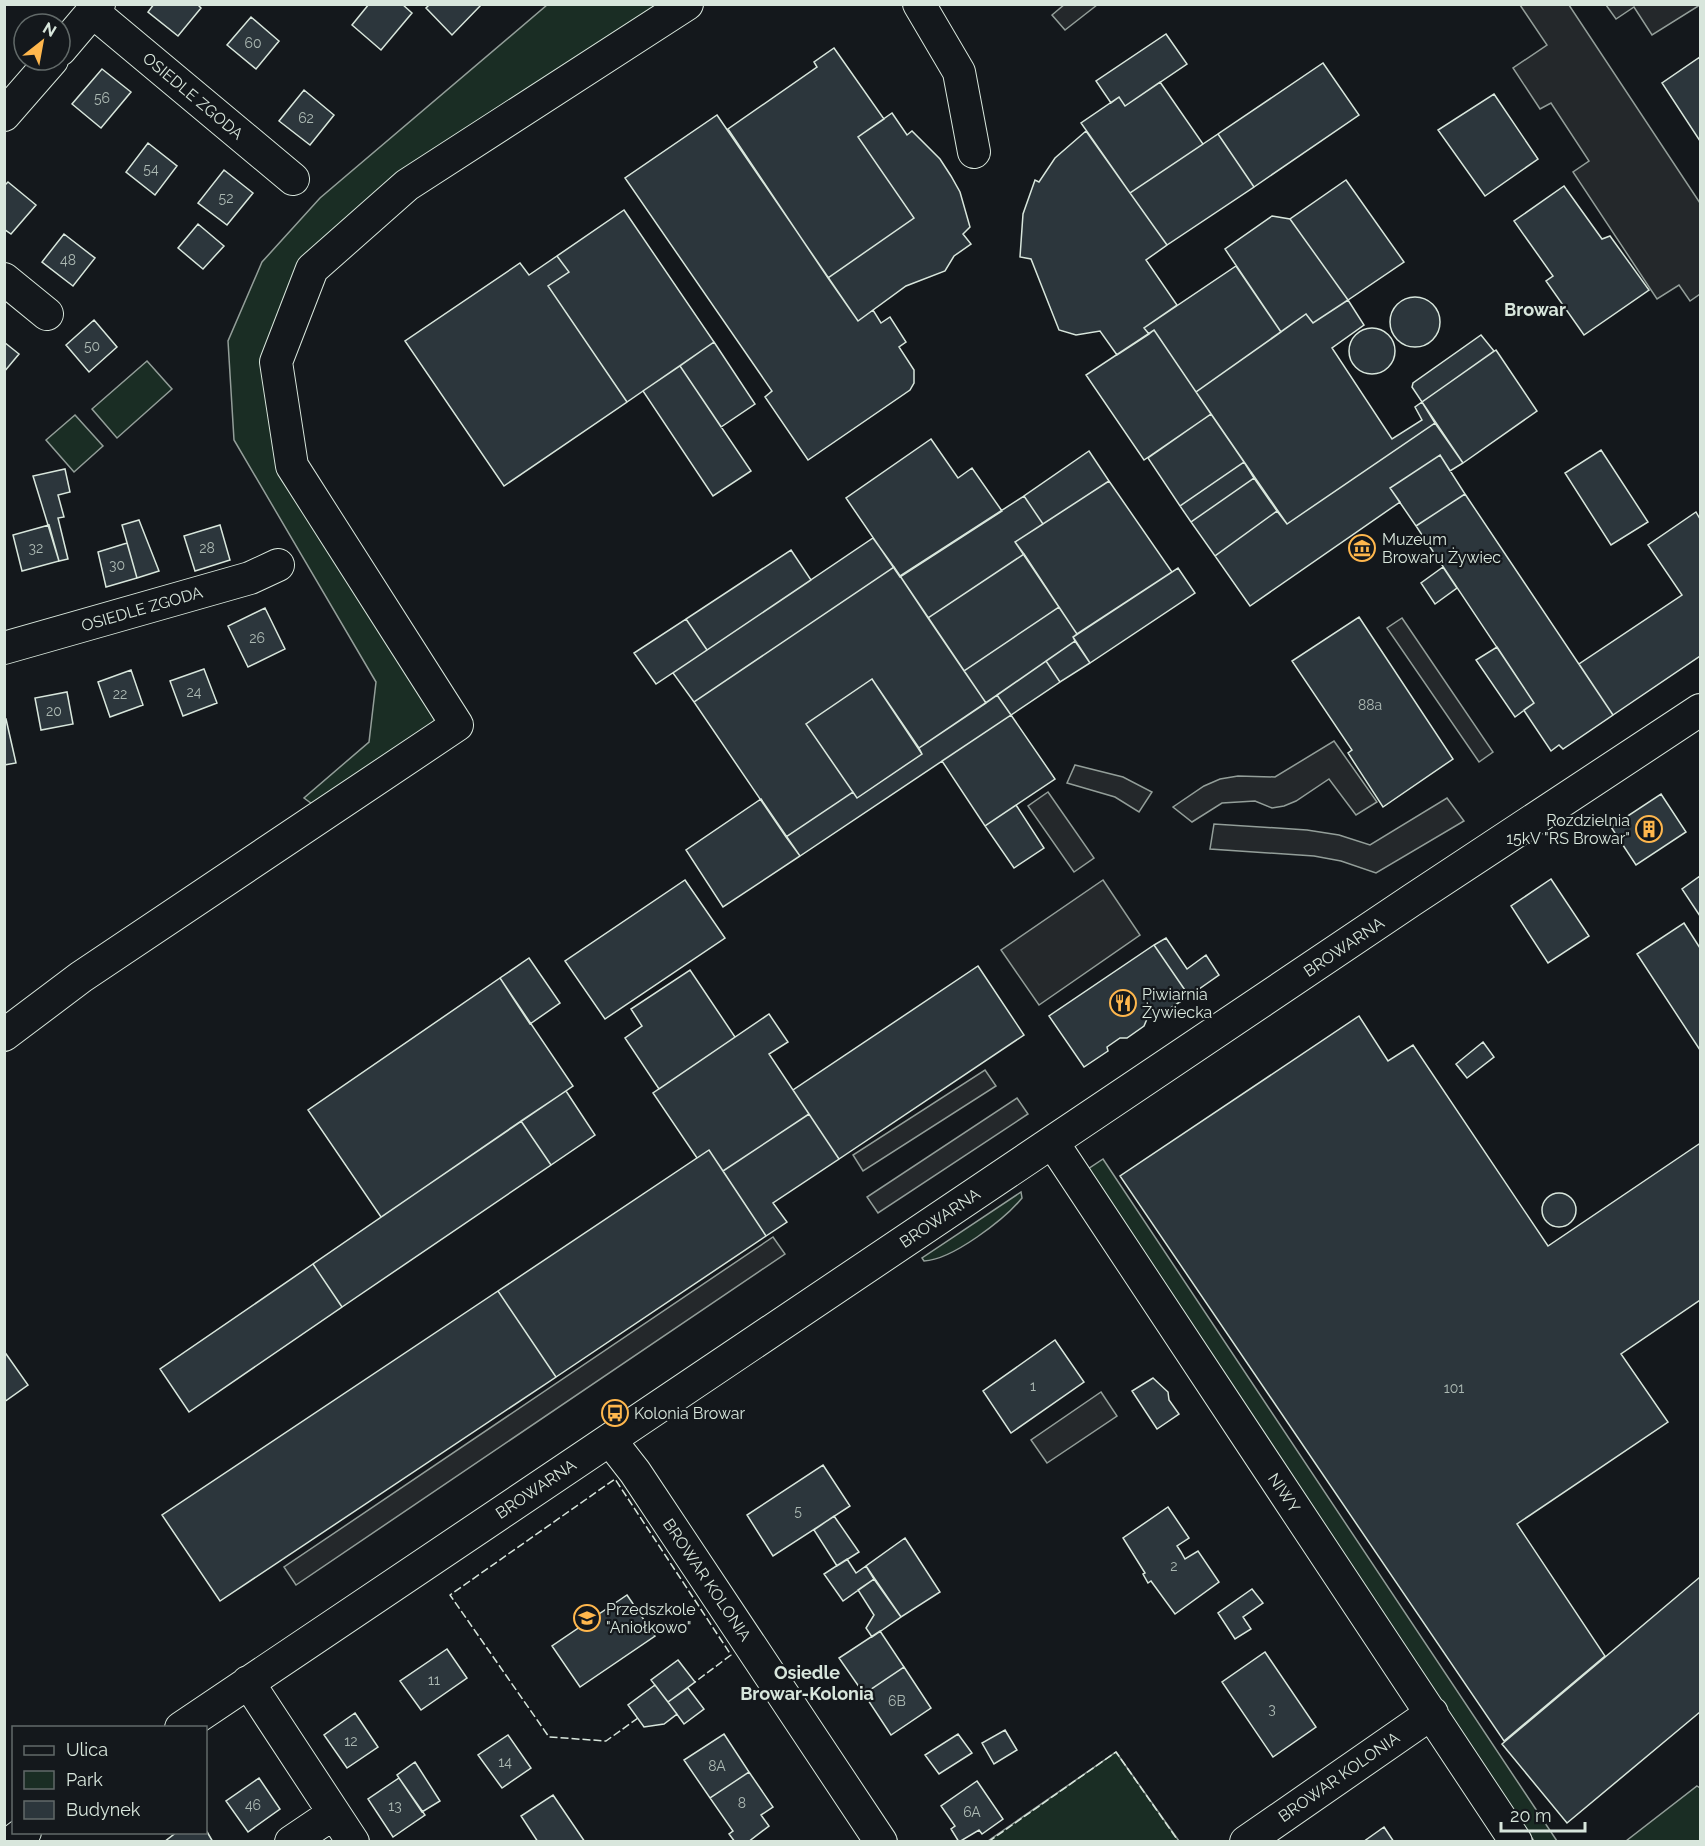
<svg xmlns="http://www.w3.org/2000/svg" width="1705" height="1846" viewBox="0 0 1705 1846" font-family="Raleway,sans-serif">
<style>
.green{fill:#1a2d24;stroke:#939e99;stroke-width:1.5}
.parking{fill:#24282b;stroke:#939e99;stroke-width:1.5}
.building{fill:#2c363c;stroke:#d8e6dc;stroke-width:1.5}
.lines{fill:none;stroke-linecap:round;stroke-linejoin:round}
.minor-casing{stroke:#d8e6dc;stroke-width:34}
.minor{stroke:#14181c;stroke-width:32}
.fence{stroke:#d8e6dc;stroke-width:1.5;stroke-dasharray:8 3;stroke-linecap:butt}
.labels{text-anchor:middle;dominant-baseline:central;stroke-width:4.5;stroke-linejoin:round;paint-order:stroke}
.number-label{font-size:14px;fill:#adbab4}
.street-label{font-size:16px;fill:#d8e6dc;stroke:#14181c}
.poi-label{font-size:16px;fill:#d8e6dc;stroke:#14181c;text-anchor:start}
.neighbourhood-label{font-size:18px;font-weight:bold;fill:#d8e6dc;stroke:#14181c}
</style>
<rect width="100%" height="100%" fill="#14181c"/>
<path class="green" d="M547,5H687L312,269L276,362L292,466L457,725L326,814L304,798L369,742L376,682L234,440L228,341L262,262L320,198Z
M147,361L172,389L117,438L92,409Z
M75,415L103,446L74,472L46,440Z
M1103,1159L1557,1841H1534L1088,1169Z
M1021,1192L1022,1198C1005,1219 952,1260 924,1261L922,1258Z
M1116,1752L1179,1841H988Z
M1697,1786L1700,1788V1841H1626Z"/>
<path class="parking" d="M1065,4H1097V5L1065,30L1052,15Z
M1520,5H1569L1700,203V294L1690,301L1679,285L1657,299L1573,172L1589,161L1551,103L1540,109L1513,68L1547,45Z
M1606,5H1700L1652,35L1634,7L1616,19Z
M1402,618L1493,752L1479,762L1387,628Z
M1334,741L1377,802L1356,815L1329,779L1296,801L1284,806L1272,808L1255,801L1222,803L1192,822L1173,807L1204,786L1220,779L1238,776L1275,777Z
M1075,765L1123,777L1152,792L1139,812L1115,797L1067,783Z
M1048,792L1094,858L1074,872L1028,806Z
M1447,798L1464,821L1376,873L1341,861L1314,856L1210,849L1214,824L1307,830L1339,835L1370,845Z
M1103,880L1140,935L1039,1005L1001,950Z
M985,1070L996,1086L863,1171L853,1155Z
M1017,1098L1028,1114L878,1213L867,1197Z
M773,1237L785,1254L296,1585L284,1567Z
M1101,1392L1117,1416L1047,1463L1031,1440Z"/>
<path class="building" d="M154,4H197L201,8L178,36L148,12Z
M369,4H402L412,13L381,50L352,25Z
M430,4H482L452,35L426,8Z
M251,17L279,41L256,69L227,45Z
M1166,34L1187,64L1125,106L1119,97L1111,103L1096,81Z
M834,48L884,119L858,137L914,218L828,278L728,129L817,67L814,62Z
M1700,57V141L1662,83Z
M1323,63L1359,115L1254,187L1218,134Z
M102,69L131,92L101,128L72,104Z
M1160,82L1203,144L1130,193L1081,123L1119,97L1125,106Z
M304,90L334,115L310,145L279,121Z
M1494,94L1538,159L1485,196L1438,130Z
M892,113L907,135L912,131L940,159L951,176L960,192L970,227L963,234L971,244L954,256L945,271L906,286L858,321L828,278L914,218L858,137Z
M717,115L858,321L873,310L881,323L890,317L906,342L899,347L914,370V383L910,390L808,460L765,397L772,391L625,178Z
M1086,131L1167,245L1146,260L1177,305L1144,328L1149,334L1117,355L1100,331L1076,335L1059,330L1031,259L1020,257L1023,214L1035,180L1039,182L1055,158Z
M1218,134L1254,187L1167,245L1130,193Z
M148,143L177,166L155,195L126,172Z
M224,170L253,193L227,225L198,203Z
M1346,180L1404,262L1348,300L1290,219Z
M8,182L36,205L11,234L4,229V186Z
M1564,186L1602,239L1610,236L1649,290L1584,335L1546,281L1553,276L1514,221Z
M624,210L714,342L627,402L548,286L569,272L557,256Z
M1272,216L1290,219L1348,300L1313,323L1306,314L1281,332L1225,249Z
M198,224L224,246L203,269L178,248Z
M64,234L95,258L73,286L42,262Z
M557,256L569,272L548,286L627,402L504,486L405,341L520,263L529,275Z
M1236,266L1281,332L1196,392L1154,330L1149,334L1144,328Z
M1390 322a25 25 0 1 1 50 0a25 25 0 1 1-50 0Z
M1348,300L1364,325L1332,348L1392,439L1422,420L1415,407L1422,402L1435,423L1287,524L1196,392L1306,314L1313,323Z
M94,320L117,347L89,372L66,345Z
M1349 351a23 23 0 1 1 46 0a23 23 0 1 1-46 0Z
M1154,330L1211,414L1144,460L1086,375Z
M1481,335L1494,351L1422,402L1412,387L1413,383Z
M4,342L19,354L4,372Z
M714,342L755,404L721,427L680,366Z
M1496,350L1537,411L1463,463L1422,402Z
M680,366L751,471L713,496L643,391Z
M1211,414L1244,462L1180,506L1148,458Z
M1435,423L1463,463L1450,471L1440,455L1390,488L1400,502L1250,606L1215,556L1277,511L1287,524Z
M931,439L958,478L972,468L1002,511L900,577L846,498Z
M1601,450L1648,522L1611,545L1565,473Z
M1089,451L1109,481L1043,524L1024,496Z
M1440,455L1465,494L1416,526L1390,488Z
M1244,462L1254,478L1191,522L1180,506Z
M65,469L70,492L58,495L64,517L58,518L68,559L59,561L33,476Z
M1254,478L1277,511L1215,556L1191,522Z
M1109,481L1172,572L1077,634L1015,542Z
M1465,494L1613,715L1563,749L1559,745L1551,751L1525,712L1524,710L1534,703L1416,526Z
M1024,496L1043,524L1015,542L1024,554L928,618L900,576Z
M1696,512L1700,519V656L1613,715L1579,664L1682,595L1648,545Z
M139,520L159,571L137,578L122,525Z
M49,525L59,561L22,571L13,535Z
M220,525L230,560L195,571L184,536Z
M873,538L894,567L694,702L673,673Z
M127,543L137,578L106,587L98,552Z
M791,550L811,580L707,650L686,619Z
M1024,554L1059,607L964,671L928,618Z
M894,567L986,703L919,748L872,679L806,724L853,792L786,837L694,702Z
M1443,567L1457,588L1435,604L1421,583Z
M1178,568L1195,593L1090,663L1073,637Z
M1059,607L1077,634L1073,637L1075,641L986,703L964,671Z
M265,608L285,649L248,667L228,626Z
M1359,617L1453,759L1383,807L1348,753L1352,750L1292,661Z
M686,619L707,650L656,684L634,653Z
M1075,641L1090,663L1060,682L1046,661Z
M1497,647L1534,703L1515,717L1476,660Z
M1046,661L1060,682L1011,715L997,695Z
M204,669L217,703L183,716L170,681Z
M131,670L143,705L110,717L98,682Z
M872,679L922,754L857,798L806,724Z
M67,692L73,724L41,730L35,698Z
M997,695L1011,715L800,856L786,837L853,792L857,798L922,754L919,748Z
M1011,715L1055,779L985,826L942,761Z
M6,719L16,763L4,765V720Z
M1661,794L1686,832L1636,865L1611,827Z
M761,799L800,856L723,907L686,850Z
M1016,805L1044,848L1014,868L985,826Z
M1700,876V916L1682,889Z
M1551,879L1589,936L1548,963L1511,906Z
M685,880L725,938L605,1019L565,961Z
M1684,923L1700,948V1050L1637,954Z
M1166,938L1187,969L1206,955L1219,975L1189,996L1154,945Z
M1154,945L1189,996L1163,1013L1160,1010L1147,1019L1144,1026L1127,1038H1120L1107,1047L1108,1051L1084,1067L1049,1016Z
M529,958L560,1003L530,1024L500,978Z
M978,966L1024,1035L839,1159L793,1090Z
M690,970L735,1037L659,1089L625,1038L642,1026L631,1009Z
M500,978L573,1086L381,1217L308,1110Z
M769,1014L788,1042L769,1054L809,1114L723,1171L709,1150L697,1158L653,1093Z
M1359,1016L1388,1061L1413,1045L1548,1246L1699,1144L1700,1146V1300L1621,1354L1668,1422L1517,1524L1605,1656L1504,1741L1120,1176Z
M1483,1042L1494,1057L1467,1078L1456,1064Z
M566,1091L595,1135L551,1165L521,1121Z
M809,1114L839,1159L773,1203L787,1222L766,1236L723,1171Z
M521,1121L551,1165L342,1307L313,1264Z
M709,1150L766,1236L556,1377L498,1291Z
M1542 1210a17 17 0 1 1 34 0a17 17 0 1 1-34 0Z
M313,1264L342,1307L189,1412L160,1369Z
M498,1291L556,1377L220,1601L162,1515Z
M1055,1340L1084,1382L1011,1433L983,1391Z
M4,1351L28,1385L4,1402Z
M1153,1378L1168,1392L1169,1400L1179,1414L1157,1429L1132,1391Z
M823,1465L850,1506L773,1556L747,1515Z
M1168,1507L1189,1538L1177,1546L1181,1552L1185,1559L1198,1551L1219,1582L1175,1614L1151,1581L1148,1583L1143,1574L1145,1573L1123,1538Z
M834,1516L859,1552L837,1566L814,1530Z
M905,1538L940,1592L901,1617L866,1566Z
M847,1559L856,1573L866,1566L874,1579L843,1601L824,1574Z
M1700,1577V1712L1567,1823L1502,1744Z
M874,1579L901,1617L872,1637L866,1628L874,1615L858,1590Z
M1252,1589L1263,1603L1243,1617L1251,1629L1235,1639L1218,1613Z
M627,1595L655,1636L580,1687L552,1646Z
M880,1631L904,1667L864,1694L839,1658Z
M447,1649L467,1678L421,1710L400,1681Z
M1265,1652L1316,1727L1273,1757L1222,1682Z
M678,1660L695,1682L668,1702L651,1680Z
M904,1667L931,1708L891,1735L864,1694Z
M655,1685L677,1714L664,1724L644,1727L628,1705Z
M688,1688L704,1709L684,1724L668,1702Z
M355,1713L378,1747L347,1768L324,1735Z
M1005,1730L1017,1750L994,1764L982,1743Z
M724,1734L749,1772L710,1798L684,1760Z
M958,1734L972,1753L939,1774L925,1755Z
M508,1735L531,1768L502,1788L478,1755Z
M415,1762L440,1801L422,1812L397,1775Z
M749,1772L773,1807L761,1815L769,1826L748,1842H735L729,1834L733,1831L710,1798Z
M259,1778L280,1809L248,1832L226,1801Z
M399,1778L425,1815L393,1837L368,1799Z
M977,1781L1003,1819L982,1834L979,1830L959,1842L951,1829L955,1826L941,1806Z
M553,1795L585,1842H538L521,1816Z
M1384,1827L1394,1842H1363Z
M206,1830L213,1842H164L177,1832H206Z"/>
<g class="lines">
<defs>
<path id="minor" d="M919,4L959,72L974,152
M93,12L293,179
M60,50L99,4
M4,115L52,60
M4,279L47,314
M4,648L250,578L278,565
M4,1035L81,977L457,725L292,466L276,362L312,269L407,185L687,4
M1053,1143L1516,1842
M610,1440L635,1472L881,1842
M248,1682L353,1842
M181,1728L1412,900L1700,710
M12,1842L25,1832
M291,1842L334,1813
M1246,1842L1432,1713"/>
</defs>
<use href="#minor" class="minor-casing"/>
<use href="#minor" class="minor"/>
<path class="fence" d="M638,1718L606,1741L549,1737L450,1595L615,1479L731,1655L695,1682
M988,1842L1116,1752L1179,1842"/>
</g>
<defs>
<symbol id="museum-ring" viewBox="-11 -11 22 22"><circle r="9.5" fill="#14181c" stroke="#ffb74d" stroke-width="1.5"/><path d="M0-6L6-3V-2H-6V-3ZM-5-1h2V3h-2ZM-1-1h2V3h-2ZM3-1h2V3H3ZM-6 4H6V6H-6Z" fill="#ffb74d"/></symbol>
<symbol id="building-ring" viewBox="-11 -11 22 22"><circle r="9.5" fill="#14181c" stroke="#ffb74d" stroke-width="1.5"/><path d="M-4-6H4V6H1V3H-1V6H-4ZM-2.5-4.3h1.7v1.8h-1.7ZM.8-4.3h1.7v1.8H.8ZM-2.5-1h1.7V.8h-1.7ZM.8-1h1.7V.8H.8Z" fill="#ffb74d"/></symbol>
<symbol id="restaurant-ring" viewBox="-11 -11 22 22"><circle r="9.5" fill="#14181c" stroke="#ffb74d" stroke-width="1.5"/><path d="M-5-6h1v4h1v-4h1v4h1v-4h1v5L-1.5 .5V6h-2V.5L-5-1ZM5-6V6H3V1.5H1.5Q1.5-4 5-6Z" fill="#ffb74d"/></symbol>
<symbol id="bus-ring" viewBox="-11 -11 22 22"><circle r="9.5" fill="#14181c" stroke="#ffb74d" stroke-width="1.5"/><path d="M-5-6H5V4H4V6H2V4H-2V6H-4V4H-5ZM-3.5-4V0h7V-4ZM-3.5 1.2v1.5H-2V1.2ZM2 1.2v1.5H3.5V1.2Z" fill="#ffb74d"/></symbol>
<symbol id="school-ring" viewBox="-11 -11 22 22"><circle r="9.5" fill="#14181c" stroke="#ffb74d" stroke-width="1.5"/><path d="M0-5L7-2L0 1L-7-2ZM-4 1L0 2.5L4 1V4Q0 6-4 4Z" fill="#ffb74d"/></symbol>
</defs>
<g fill-rule="evenodd">
<use href="#museum-ring" x="1347" y="533" width="30" height="30"/>
<use href="#building-ring" x="1634" y="814" width="30" height="30"/>
<use href="#restaurant-ring" x="1108" y="988" width="30" height="30"/>
<use href="#bus-ring" x="600" y="1398" width="30" height="30"/>
<use href="#school-ring" x="572" y="1603" width="30" height="30"/>
</g>
<g class="labels">
<g class="number-label">
<text x="253" y="43">60</text>
<text x="102" y="98">56</text>
<text x="306" y="118">62</text>
<text x="151" y="169">54</text>
<text x="226" y="198">52</text>
<text x="68" y="260">48</text>
<text x="92" y="346">50</text>
<text x="36" y="548">32</text>
<text x="207" y="548">28</text>
<text x="117" y="565">30</text>
<text x="257" y="638">26</text>
<text x="194" y="692">24</text>
<text x="120" y="694">22</text>
<text x="1370" y="705">88a</text>
<text x="54" y="711">20</text>
<text x="1033" y="1386">1</text>
<text x="1454" y="1388">101</text>
<text x="798" y="1511">5</text>
<text x="1174" y="1566">2</text>
<text x="434" y="1680">11</text>
<text x="897" y="1701">6B</text>
<text x="1272" y="1709">3</text>
<text x="351" y="1741">12</text>
<text x="505" y="1762">14</text>
<text x="717" y="1766">8A</text>
<text x="742" y="1803">8</text>
<text x="253" y="1805">46</text>
<text x="395" y="1806">13</text>
<text x="972" y="1812">6A</text>
</g>
<g class="street-label">
<text transform="translate(193 96) rotate(40)">OSIEDLE ZGODA</text>
<text transform="translate(142 609) rotate(-16)">OSIEDLE ZGODA</text>
<text transform="translate(1344 947) rotate(-34)">BROWARNA</text>
<text transform="translate(940 1218) rotate(-34)">BROWARNA</text>
<text transform="translate(536 1489) rotate(-34)">BROWARNA</text>
<text transform="translate(1284 1493) rotate(56)">NIWY</text>
<text transform="translate(707 1580) rotate(56)">BROWAR KOLONIA</text>
<text transform="translate(1339 1777) rotate(-35)">BROWAR KOLONIA</text>
</g>
<g class="poi-label">
<text x="1382" y="539">Muzeum<tspan x="1382" dy="18">Browaru Żywiec</tspan></text>
<text x="1630" y="820" text-anchor="end">Rozdzielnia<tspan x="1630" dy="18">15kV "RS Browar"</tspan></text>
<text x="1142" y="994">Piwiarnia<tspan x="1142" dy="18">Żywiecka</tspan></text>
<text x="634" y="1413">Kolonia Browar</text>
<text x="606" y="1609">Przedszkole<tspan x="606" dy="18">"Aniołkowo"</tspan></text>
</g>
<g class="neighbourhood-label">
<text x="1535" y="309">Browar</text>
<text x="807" y="1672">Osiedle<tspan x="807" dy="21">Browar-Kolonia</tspan></text>
</g>
</g>
<rect width="1705" height="1846" fill="none" stroke="#d8e6dc" stroke-width="12"/>
<rect x="12" y="1726" width="195" height="108" fill="#14181c" stroke="#626a69" stroke-width="1.5"/>
<rect x="24" y="1746" width="30" height="9" fill="#14181c" stroke="#626a69" stroke-width="1.5"/>
<text x="66" y="1756" font-size="18" fill="#d8e6dc">Ulica</text>
<rect x="24" y="1771" width="30" height="18" fill="#1a2d24" stroke="#626a69" stroke-width="1.5"/>
<text x="66" y="1786" font-size="18" fill="#d8e6dc">Park</text>
<rect x="24" y="1801" width="30" height="18" fill="#2c363c" stroke="#626a69" stroke-width="1.5"/>
<text x="66" y="1816" font-size="18" fill="#d8e6dc">Budynek</text>
<g transform="translate(42 42) rotate(31)"><circle r="28" fill="#14181c" stroke="#626a69" stroke-width="1.5"/>
<path d="M0-4.5L10 22L0 15L-10 22Z" fill="#ffb74d"/>
<text y="-9" font-size="16" font-weight="bold" text-anchor="middle" fill="#d8e6dc">N</text>
</g>
<path d="M1501 1822v9h84v-9" fill="none" stroke="#d8e6dc" stroke-width="3"/>
<text x="1510" y="1822" font-size="18" fill="#d8e6dc" stroke="#14181c" stroke-width="4.5" paint-order="stroke">20 m</text>
</svg>
